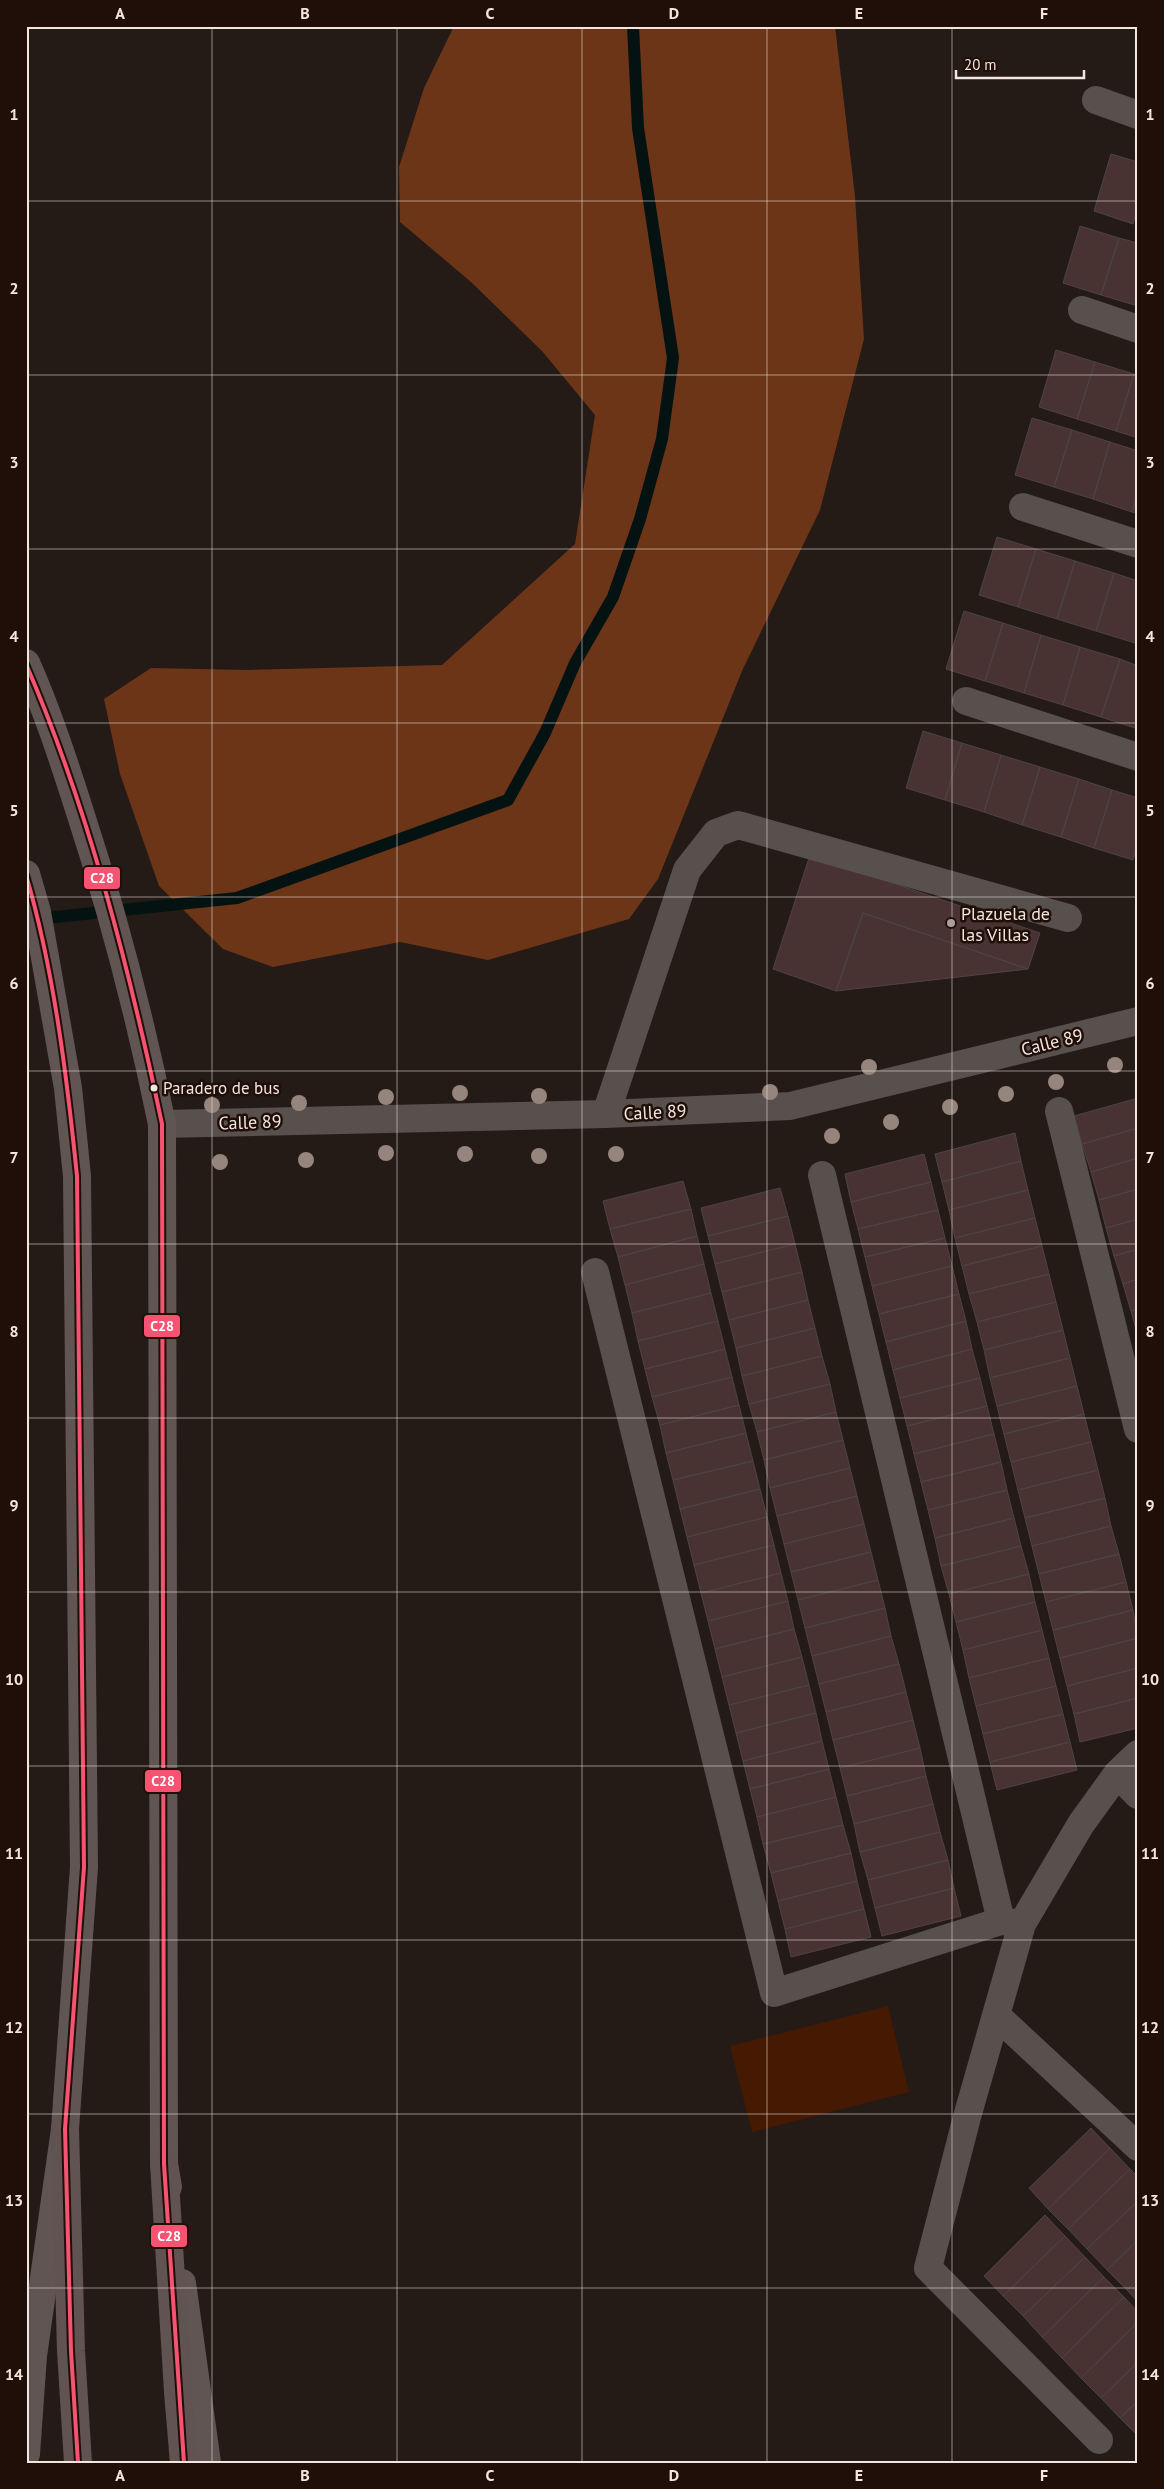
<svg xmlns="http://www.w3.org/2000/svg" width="1164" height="2489" viewBox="0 0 1164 2489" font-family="'PT Sans',sans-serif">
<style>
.green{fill:#461903}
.forest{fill:#6c3518}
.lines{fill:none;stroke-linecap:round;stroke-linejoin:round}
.stream{stroke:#051212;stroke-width:12}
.building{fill:#483332;stroke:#4d4441}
.minor{stroke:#58504d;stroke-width:28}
.major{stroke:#605552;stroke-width:28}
.highway{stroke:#605352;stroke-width:28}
.bus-1-casing{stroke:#200f08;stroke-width:8}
.bus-1{stroke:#f65372;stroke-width:4}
.tree{fill:#96857d}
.grid{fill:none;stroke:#f3e6e0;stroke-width:1;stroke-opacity:0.55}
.poi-dot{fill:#ab9f99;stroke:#200f08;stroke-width:2}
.bus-dot{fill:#f3e6e0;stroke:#200f08;stroke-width:2}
.labels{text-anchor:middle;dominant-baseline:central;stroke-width:5;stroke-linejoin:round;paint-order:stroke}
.bus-label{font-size:17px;fill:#f3e6e0;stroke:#200f08;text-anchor:start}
.poi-label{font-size:18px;fill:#f3e6e0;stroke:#200f08;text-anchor:start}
.street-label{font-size:18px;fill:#f3e6e0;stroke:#200f08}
.line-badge{stroke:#200f08;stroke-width:2}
.badge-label{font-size:14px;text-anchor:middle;font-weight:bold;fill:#fff}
.neatline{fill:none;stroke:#f3e6e0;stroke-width:2}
.grid-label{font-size:16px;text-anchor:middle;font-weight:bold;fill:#f3e6e0}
</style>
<rect width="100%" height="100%" fill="#241a16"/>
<path class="green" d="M888,2006L909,2092L752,2132L730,2046Z"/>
<path class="forest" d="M454,26H835L855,196L864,339L820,510L742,671L658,879L629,919L488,960L400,942L273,967L223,949L159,886L120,774L104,699L151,668L248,670L442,665L575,544L595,415L542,351L471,282L400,222L399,167L424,88Z"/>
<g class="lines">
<path class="stream" d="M36,919L237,898L508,800L545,733L575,663L613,597L640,519L662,439L673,358L638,128L633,26"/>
</g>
<path class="building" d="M1111,154L1138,162V207L1133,224L1094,211Z
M1080,226L1119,238L1101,295L1063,283Z
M1119,238L1138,243V306L1101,295Z
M1056,350L1095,362L1077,419L1039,407Z
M1095,362L1134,374L1116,431L1077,419Z
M1134,374L1138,376V438L1116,431Z
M1032,418L1072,430L1054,487L1015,475Z
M1072,430L1110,442L1093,499L1054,487Z
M1110,442L1138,451V491L1132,512L1093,499Z
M1138,491V514L1132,512Z
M997,537L1036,549L1018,607L979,595Z
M1036,549L1075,561L1057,619L1018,607Z
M1075,561L1114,573L1096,631L1057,619Z
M1114,573L1138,581V634L1135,643L1096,631Z
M964,611L1003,623L985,681L946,669Z
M1003,623L1041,635L1024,693L985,681Z
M1041,635L1080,647L1063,705L1024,693Z
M1080,647L1120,659L1101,717L1063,705Z
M1120,659L1138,666V717L1135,728L1101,717Z
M923,731L962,743L945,800L906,788Z
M962,743L1001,755L984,812L945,800Z
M1001,755L1040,767L1022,825L984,812Z
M1040,767L1079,779L1061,837L1022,825Z
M1079,779L1112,790L1094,848L1061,837Z
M1112,790L1138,798V844L1133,860L1094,848Z
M810,855L1040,933L1028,969L863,913L836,991L773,969Z
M863,913L1028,969L836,991Z
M1138,1098V1128L1082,1144L1074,1116Z
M1138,1128V1158L1091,1172L1082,1144Z
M1015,1133L1021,1161L942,1182L935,1154Z
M924,1154L931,1182L851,1202L845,1174Z
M1138,1158V1189L1099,1200L1091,1172Z
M1021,1161L1028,1190L949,1210L942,1182Z
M683,1181L691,1209L610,1229L603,1201Z
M931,1182L938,1210L858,1229L851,1202Z
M780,1188L788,1216L708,1236L701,1208Z
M1138,1189V1219L1106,1228L1099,1200Z
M1028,1190L1035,1218L955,1238L949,1210Z
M691,1209L697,1236L618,1257L610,1229Z
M938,1210L945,1238L865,1257L858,1229Z
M788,1216L795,1244L715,1264L708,1236Z
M1035,1218L1042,1246L962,1266L955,1238Z
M1138,1219V1249L1114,1256L1106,1228Z
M697,1236L704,1264L625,1285L618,1257Z
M945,1238L952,1266L872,1286L865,1257Z
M795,1244L802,1272L722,1292L715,1264Z
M1042,1246L1049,1274L969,1294L962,1266Z
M1138,1249V1279L1123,1284L1114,1256Z
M704,1264L711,1293L632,1313L625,1285Z
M952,1266L959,1294L879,1314L872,1286Z
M802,1272L808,1300L729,1320L722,1292Z
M1049,1274L1056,1302L977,1322L969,1294Z
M1138,1279V1309L1131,1311L1123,1284Z
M711,1293L718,1321L638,1341L632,1313Z
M959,1294L966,1321L886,1342L879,1314Z
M808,1300L815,1328L736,1348L729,1320Z
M1056,1302L1063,1330L984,1350L977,1322Z
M1138,1309V1337L1131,1311Z
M718,1321L725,1349L645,1369L638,1341Z
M966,1321L972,1349L893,1370L886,1342Z
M815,1328L822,1356L742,1376L736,1348Z
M1063,1330L1070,1358L990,1378L984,1350Z
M725,1349L732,1377L652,1397L645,1369Z
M972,1349L980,1378L900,1398L893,1370Z
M822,1356L830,1384L749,1404L742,1376Z
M1070,1358L1077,1386L997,1406L990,1378Z
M732,1377L739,1405L660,1425L652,1397Z
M980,1378L987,1406L907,1426L900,1398Z
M830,1384L836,1412L757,1432L749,1404Z
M1077,1386L1084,1414L1004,1434L997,1406Z
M739,1405L746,1433L666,1453L660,1425Z
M987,1406L994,1434L914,1454L907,1426Z
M836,1412L843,1440L764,1460L757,1432Z
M1084,1414L1091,1442L1011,1462L1004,1434Z
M746,1433L753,1461L673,1480L666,1453Z
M994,1434L1001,1462L921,1482L914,1454Z
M843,1440L850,1468L770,1488L764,1460Z
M1091,1442L1098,1470L1018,1490L1011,1462Z
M753,1461L760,1489L680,1509L673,1480Z
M1001,1462L1007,1490L928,1510L921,1482Z
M850,1468L857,1496L777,1516L770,1488Z
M1098,1470L1105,1498L1025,1518L1018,1490Z
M760,1489L767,1517L687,1537L680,1509Z
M1007,1490L1014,1518L935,1538L928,1510Z
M857,1496L864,1524L784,1544L777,1516Z
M1105,1498L1111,1526L1032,1546L1025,1518Z
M767,1517L774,1545L694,1565L687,1537Z
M1014,1518L1021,1546L941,1566L935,1538Z
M864,1524L871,1552L791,1572L784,1544Z
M1111,1526L1119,1554L1039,1574L1032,1546Z
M774,1545L781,1573L701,1593L694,1565Z
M1021,1546L1029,1574L949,1594L941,1566Z
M871,1552L878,1580L798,1600L791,1572Z
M1119,1554L1126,1582L1046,1602L1039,1574Z
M781,1573L788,1601L708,1621L701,1593Z
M1029,1574L1035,1602L956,1622L949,1594Z
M878,1580L885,1608L805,1628L798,1600Z
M1126,1582L1133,1610L1053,1630L1046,1602Z
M788,1601L794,1629L715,1649L708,1621Z
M1035,1602L1042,1630L963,1650L956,1622Z
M885,1608L891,1636L812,1656L805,1628Z
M1133,1610L1138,1638L1060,1658L1053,1630Z
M794,1629L802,1657L722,1677L715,1649Z
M1042,1630L1049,1658L969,1678L963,1650Z
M891,1636L899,1664L819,1684L812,1656Z
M1138,1638V1668L1067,1686L1060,1658Z
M802,1657L809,1685L729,1705L722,1677Z
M1049,1658L1056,1686L976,1706L969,1678Z
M899,1664L906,1692L826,1712L819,1684Z
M1138,1668V1698L1074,1714L1067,1686Z
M809,1685L816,1713L736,1733L729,1705Z
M1056,1686L1063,1714L983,1734L976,1706Z
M906,1692L913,1720L833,1740L826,1712Z
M1138,1698V1728L1080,1742L1074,1714Z
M816,1713L822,1741L743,1761L736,1733Z
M1063,1714L1070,1742L990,1762L983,1734Z
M913,1720L920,1748L840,1768L833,1740Z
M822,1741L829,1769L750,1789L743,1761Z
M1070,1742L1077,1770L997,1790L990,1762Z
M920,1748L926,1776L847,1796L840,1768Z
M829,1769L836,1797L757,1817L750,1789Z
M926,1776L933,1804L854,1824L847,1796Z
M836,1797L843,1825L763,1844L757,1817Z
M933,1804L940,1832L860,1852L854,1824Z
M843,1825L851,1853L771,1873L763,1844Z
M940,1832L948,1860L868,1880L860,1852Z
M851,1853L857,1881L778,1901L771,1873Z
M948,1860L954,1888L875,1908L868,1880Z
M857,1881L864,1909L785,1929L778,1901Z
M954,1888L961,1916L882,1936L875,1908Z
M864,1909L871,1937L791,1957L785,1929Z
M1091,2128L1110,2148L1048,2209L1029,2188Z
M1110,2148L1130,2169L1068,2229L1048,2209Z
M1130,2169L1138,2177V2201L1087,2249L1068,2229Z
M1138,2201V2240L1107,2270L1087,2249Z
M1045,2215L1065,2236L1003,2296L984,2276Z
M1065,2236L1085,2257L1023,2316L1003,2296Z
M1138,2240V2279L1127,2290L1107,2270Z
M1085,2257L1104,2277L1042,2337L1023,2316Z
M1104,2277L1124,2297L1062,2358L1042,2337Z
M1138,2279V2302L1127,2290Z
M1124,2297L1138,2312V2322L1081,2378L1062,2358Z
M1138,2322V2362L1101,2398L1081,2378Z
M1138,2362V2401L1120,2418L1101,2398Z
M1138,2401V2436L1120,2418Z"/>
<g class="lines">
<path class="minor" d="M1096,100L1138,115
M1082,310L1138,329
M1023,507L1138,544
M966,701L1138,757
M1059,1111L1138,1429
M606,1114L687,870L716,833L738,825L1068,918
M162,1124L606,1114L790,1106L1138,1021
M822,1175L1001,1921
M595,1272L774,1993L1001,1921L1022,1924
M1117,1774L1138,1795
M997,2016L1138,2147
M1099,2440L928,2268L967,2117L1022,1924L1081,1824L1117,1774L1138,1754"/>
<path class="major" d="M26,663C47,710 63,759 79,809C113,913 140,1017 162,1124L164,2164L168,2187
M26,874L37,912L68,1088L77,1176L84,1867L65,2129L33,2356L26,2454
M182,2283L207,2463"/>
<path class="highway" d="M65,2129L71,2351L78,2463
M164,2164L178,2392L184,2463"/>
<defs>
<path id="bus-1" d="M26,664C89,810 129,968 162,1124L164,2164L184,2463
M26,875C54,970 67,1078 77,1176L84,1867L65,2129L71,2351L78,2463"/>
</defs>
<use href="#bus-1" class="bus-1-casing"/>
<use href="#bus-1" class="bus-1"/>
</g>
<g class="tree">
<circle cx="1115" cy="1065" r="8"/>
<circle cx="869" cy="1067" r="8"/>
<circle cx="1056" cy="1082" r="8"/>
<circle cx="770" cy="1092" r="8"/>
<circle cx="460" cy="1093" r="8"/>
<circle cx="1006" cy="1094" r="8"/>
<circle cx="539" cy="1096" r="8"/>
<circle cx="386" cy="1097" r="8"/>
<circle cx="299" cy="1103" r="8"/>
<circle cx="212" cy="1105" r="8"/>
<circle cx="950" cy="1107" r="8"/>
<circle cx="891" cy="1122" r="8"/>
<circle cx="832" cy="1136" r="8"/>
<circle cx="386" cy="1153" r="8"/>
<circle cx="465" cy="1154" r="8"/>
<circle cx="616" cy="1154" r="8"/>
<circle cx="539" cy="1156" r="8"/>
<circle cx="306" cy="1160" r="8"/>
<circle cx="220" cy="1162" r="8"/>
</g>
<path class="grid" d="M212,26V2463M397,26V2463M582,26V2463M767,26V2463M952,26V2463M26,201H1138M26,375H1138M26,549H1138M26,723H1138M26,897H1138M26,1071H1138M26,1244H1138M26,1418H1138M26,1592H1138M26,1766H1138M26,1940H1138M26,2114H1138M26,2288H1138"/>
<circle class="poi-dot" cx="951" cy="923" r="5"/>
<circle class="bus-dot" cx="154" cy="1088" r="4.5"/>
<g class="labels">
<g class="bus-label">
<text x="163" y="1088">Paradero de bus</text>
</g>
<g class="poi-label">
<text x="961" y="913">Plazuela de<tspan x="961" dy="21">las Villas</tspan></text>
</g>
<g class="street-label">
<text transform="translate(1052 1042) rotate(-14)">Calle 89</text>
<text transform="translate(655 1112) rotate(-3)">Calle 89</text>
<text transform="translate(250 1122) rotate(-2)">Calle 89</text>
</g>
</g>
<g class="line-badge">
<rect x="83" y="866" width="38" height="24" rx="5" fill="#f65372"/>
<rect x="143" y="1314" width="38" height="24" rx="5" fill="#f65372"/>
<rect x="144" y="1769" width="38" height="24" rx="5" fill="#f65372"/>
<rect x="150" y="2224" width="38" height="24" rx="5" fill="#f65372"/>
</g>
<g class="badge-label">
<text x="102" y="883">C28</text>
<text x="162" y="1331">C28</text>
<text x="163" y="1786">C28</text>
<text x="169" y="2241">C28</text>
</g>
<rect width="1164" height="2489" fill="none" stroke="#200f08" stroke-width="55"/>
<path d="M956 70v8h128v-8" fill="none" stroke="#f3e6e0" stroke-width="2.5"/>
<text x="964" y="70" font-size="15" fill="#f3e6e0" stroke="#200f08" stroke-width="4" paint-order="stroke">20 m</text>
<rect x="28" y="28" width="1108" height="2434" class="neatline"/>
<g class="grid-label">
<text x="120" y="19">A</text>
<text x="305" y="19">B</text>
<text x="490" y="19">C</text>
<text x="674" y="19">D</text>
<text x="859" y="19">E</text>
<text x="1044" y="19">F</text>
<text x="14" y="120">1</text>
<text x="1150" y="120">1</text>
<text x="14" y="294">2</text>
<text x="1150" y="294">2</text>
<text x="14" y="468">3</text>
<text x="1150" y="468">3</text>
<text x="14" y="642">4</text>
<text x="1150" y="642">4</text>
<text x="14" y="816">5</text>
<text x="1150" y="816">5</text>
<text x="14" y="989">6</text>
<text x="1150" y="989">6</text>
<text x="14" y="1163">7</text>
<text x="1150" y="1163">7</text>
<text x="14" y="1337">8</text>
<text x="1150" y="1337">8</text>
<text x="14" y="1511">9</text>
<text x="1150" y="1511">9</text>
<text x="14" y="1685">10</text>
<text x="1150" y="1685">10</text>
<text x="14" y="1859">11</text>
<text x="1150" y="1859">11</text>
<text x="14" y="2033">12</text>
<text x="1150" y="2033">12</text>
<text x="14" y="2206">13</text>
<text x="1150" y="2206">13</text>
<text x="14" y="2380">14</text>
<text x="1150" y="2380">14</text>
<text x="120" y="2481">A</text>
<text x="305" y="2481">B</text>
<text x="490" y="2481">C</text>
<text x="674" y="2481">D</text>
<text x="859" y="2481">E</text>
<text x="1044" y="2481">F</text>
</g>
</svg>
